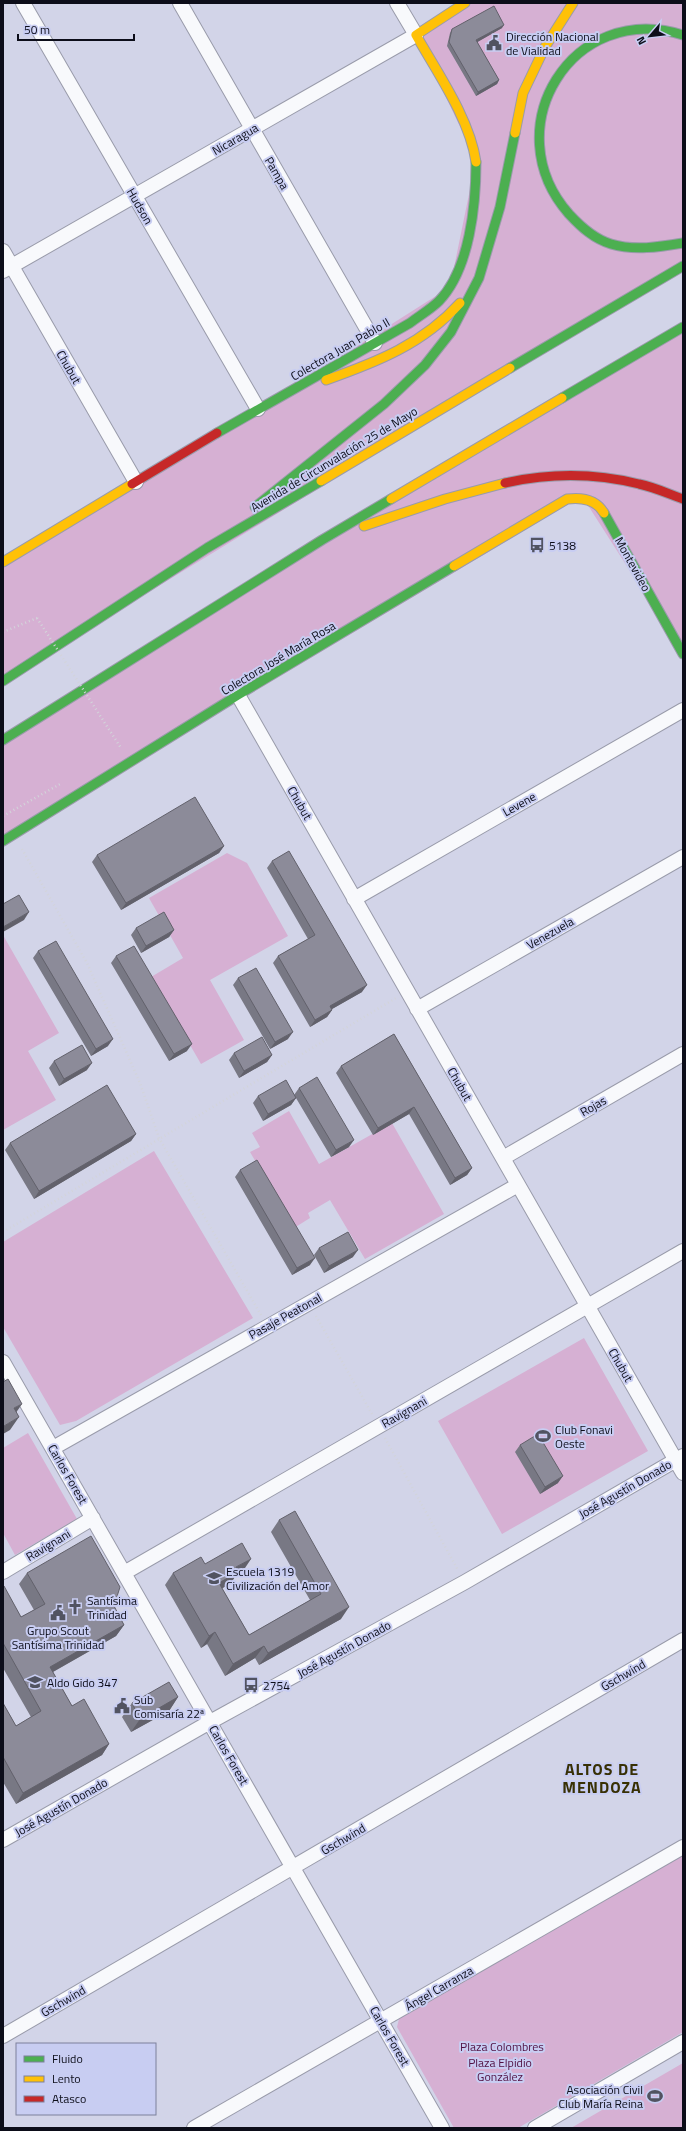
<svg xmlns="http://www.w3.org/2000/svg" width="686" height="2131" viewBox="0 0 686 2131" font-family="'Titillium Web',sans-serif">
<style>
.green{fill:#d6b0d3}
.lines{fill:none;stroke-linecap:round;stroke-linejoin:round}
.street-casing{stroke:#999baa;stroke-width:16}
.fast-casing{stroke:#999baa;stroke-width:11}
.slow-casing{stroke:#999baa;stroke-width:11}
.jam-casing{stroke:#999baa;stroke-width:11}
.path{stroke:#d3d4da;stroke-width:2.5;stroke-dasharray:1 3;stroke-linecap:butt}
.street{stroke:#f8f9fc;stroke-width:14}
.fast{stroke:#4caf50;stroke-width:9}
.slow{stroke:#ffc107;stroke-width:9}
.jam{stroke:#c62828;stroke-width:9}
.path-bridge{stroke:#d3d4da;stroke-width:2.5;stroke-dasharray:1 3;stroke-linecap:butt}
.wall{fill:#787884}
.shaded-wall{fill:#62616b}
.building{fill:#8c8b99;stroke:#62616b}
.labels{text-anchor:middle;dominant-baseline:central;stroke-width:4;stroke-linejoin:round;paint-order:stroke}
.poi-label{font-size:12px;fill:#0c0d19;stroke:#c8cdf2;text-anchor:start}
.street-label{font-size:12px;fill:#0c0d19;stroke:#c8cdf2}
.park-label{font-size:12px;fill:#511042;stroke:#c8cdf2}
.district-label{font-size:16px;font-weight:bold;letter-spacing:1px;fill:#383004;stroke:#c8cdf2}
</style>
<rect width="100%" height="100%" fill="#d2d4e8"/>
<path class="green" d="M465,3H683V266L3,681V562L258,409L450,287L476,160L416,35Z
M683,327V654L582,496L3,841V740Z
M227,853L247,863L288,936L210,980L244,1040L201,1064L151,977L183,958L149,898Z
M3,935L59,1033L28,1051L56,1100L3,1130Z
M289,1111L319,1164L392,1123L444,1214L365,1259L330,1200L308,1213L310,1218L294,1228L250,1152L260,1147L252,1133Z
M154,1151L253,1318L76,1421L60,1425L3,1327V1242Z
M584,1338L648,1451L502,1534L438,1421Z
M28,1433L77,1519L15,1555L3,1533V1448Z
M683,1853V2032L518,2128H454L397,2027L399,2019L405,2011Z
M683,2063V2128H571Z"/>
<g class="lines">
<defs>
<path id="street" d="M23,3L258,409
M180,3L375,343
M3,251L136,482
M3,271L416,35L397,3
M238,695L683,1473
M354,899L683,710
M417,1009L683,857
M503,1158L683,1054
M3,1362L442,2128
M53,1448L518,1185
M3,1572L93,1518
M124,1573L683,1251
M3,1840L210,1722L465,1582L683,1456
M3,2036L683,1640
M194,2128L683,1847
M535,2128L683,2042"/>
<path id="fast" d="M683,35C572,0 494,129 569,214C581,227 594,239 611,244C634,251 659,247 683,243
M510,368L683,266
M562,398L683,327
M217,433L410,323C419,316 431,309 439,301C470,269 476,204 476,162
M255,507L384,404L425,365L451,332L479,278L500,207L515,133
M604,513L683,654
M3,681L207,548L321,481
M3,740L322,540L391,499
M3,841L238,695L454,566"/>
<path id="slow" d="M465,3L416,35C437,72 470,119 476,162
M515,133L523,93L545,47L573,3
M326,380C377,362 423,344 460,303
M321,481L510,368
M391,499L562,398
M364,526L445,499L505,483
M3,562L132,484
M454,566L567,499C582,497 596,499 604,513"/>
<path id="jam" d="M505,483C549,473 595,473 639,484C654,487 669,494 683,499
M132,484L217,433"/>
</defs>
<use href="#street" class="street-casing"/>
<use href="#fast" class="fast-casing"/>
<use href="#slow" class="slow-casing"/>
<use href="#jam" class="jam-casing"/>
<path class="path" d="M3,632L37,618
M3,816L62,783
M22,849L87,963L140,1083L159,1138L261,1315
M3,1232L396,998
M316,1316L372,1414
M385,1438L458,1570"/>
<use href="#street" class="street"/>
<use href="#fast" class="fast"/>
<use href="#slow" class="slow"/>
<use href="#jam" class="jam"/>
<path class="path-bridge" d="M37,618L121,748"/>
</g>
<path class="wall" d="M502,28L477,42L499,80L497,84L476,96L447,46L450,33L452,29Z
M224,846L219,853L121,910L92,862L97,855Z
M272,861L362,992L332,1009V1010L327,1017L310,1027L273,963L278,956L308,939L267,868Z
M136,928L174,930L169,937L141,953L131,935Z
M38,951L108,1046L91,1056L33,958Z
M116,956L187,1051L169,1061L111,963Z
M238,978L288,1039L270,1049L233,985Z
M394,1034L472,1168L467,1175L450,1185L409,1114L373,1135L336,1073L341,1066Z
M234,1053L272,1055L267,1062L239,1078L229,1060Z
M54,1061L87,1070L59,1086L49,1068Z
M299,1088L349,1147L331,1157L296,1098L291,1105L263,1121L253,1103L258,1096L294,1095Z
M136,1134L131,1141L34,1199L5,1150L10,1143Z
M240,1170L310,1265L292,1275L235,1177Z
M319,1248L353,1257L324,1273L314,1255Z
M520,1445L558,1483L540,1494L515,1452Z
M279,1520L341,1619L259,1665L255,1658L225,1676L207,1644L201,1648L165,1585L173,1573L205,1564L243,1571L237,1574L230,1584L222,1588L249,1635L310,1600L271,1532Z
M27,1573L114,1606L124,1625L116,1636L53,1672L72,1706L109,1744L102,1755L16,1804L3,1782V1703L16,1726L31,1717L3,1668V1586L21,1617L34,1610L19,1584Z
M178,1697L169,1711L131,1732L122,1717L132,1703Z"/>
<path class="shaded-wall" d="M504,25L502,28L474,44L476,40Z
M499,80L497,84L476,96L478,92Z
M224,846L219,853L121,910L126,903Z
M29,912L24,920L3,932V927Z
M174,930L169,937L141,953L146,946Z
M367,985L362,992L325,1013L330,1006Z
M332,1010L327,1017L310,1027L315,1020Z
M293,1032L288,1039L270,1049L275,1042Z
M113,1039L108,1046L91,1056L96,1049Z
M192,1044L187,1051L169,1061L174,1054Z
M272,1055L267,1062L239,1078L244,1071Z
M92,1063L87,1070L59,1086L64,1079Z
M296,1098L291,1105L263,1121L268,1114Z
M414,1107L409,1114L373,1135L378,1128Z
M136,1134L131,1141L34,1199L39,1191Z
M354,1140L349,1147L331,1157L336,1150Z
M472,1168L467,1175L450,1185L455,1178Z
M358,1250L353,1257L324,1273L329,1266Z
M315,1258L310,1265L292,1275L297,1268Z
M22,1404L13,1417L14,1408Z
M19,1417L10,1430L3,1434V1428L4,1426Z
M563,1476L558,1483L540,1494L545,1487Z
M251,1559L243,1571L237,1574L230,1584L210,1595L219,1583L236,1567Z
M349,1607L341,1619L259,1665L268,1653Z
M124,1625L116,1636L42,1678L50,1667Z
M215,1632L207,1644L201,1648L209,1636Z
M264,1646L255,1658L225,1676L233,1664Z
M178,1697L169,1711L131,1732L140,1719Z
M109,1744L102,1755L16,1804L23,1793Z"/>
<path class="building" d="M494,6L504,25L476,40L499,80L478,92L449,42L452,29Z
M195,797L224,846L126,903L97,855Z
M289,851L367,985L330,1006L332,1010L315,1020L278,956L315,935L272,861Z
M19,895L29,912L3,927V904Z
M164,912L174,930L146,946L136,928Z
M56,941L113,1039L96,1049L38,951Z
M134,946L192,1044L174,1054L116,956Z
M256,968L293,1032L275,1042L238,978Z
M394,1034L472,1168L455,1178L414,1107L378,1128L341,1066Z
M262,1037L272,1055L244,1071L234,1053Z
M82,1045L92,1063L64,1079L54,1061Z
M317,1077L354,1140L336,1150L299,1088Z
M286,1080L296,1098L268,1114L258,1096Z
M107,1085L136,1134L39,1191L10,1143Z
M257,1160L315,1258L297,1268L240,1170Z
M348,1232L358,1250L329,1266L319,1248Z
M8,1379L22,1404L14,1408L19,1417L4,1426L3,1424V1382Z
M538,1434L563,1476L545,1487L520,1445Z
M295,1511L349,1607L268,1653L264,1646L233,1664L215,1632L209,1636L173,1573L201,1557L205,1564L242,1543L251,1559L236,1567L238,1572L219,1583L249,1635L321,1594L279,1520Z
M91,1536L120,1587L114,1606L124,1625L50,1667L72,1706L84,1699L109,1744L23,1793L3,1757V1703L16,1726L41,1711L3,1643V1586H4L21,1617L45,1604L27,1573Z
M169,1682L178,1697L140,1719L132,1703Z"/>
<defs>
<symbol id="civic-bare" viewBox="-9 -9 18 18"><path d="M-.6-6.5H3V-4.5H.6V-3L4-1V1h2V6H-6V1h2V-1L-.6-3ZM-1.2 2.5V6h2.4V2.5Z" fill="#515361" stroke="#c8cdf2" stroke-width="2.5" paint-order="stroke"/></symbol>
<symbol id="bus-bare" viewBox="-9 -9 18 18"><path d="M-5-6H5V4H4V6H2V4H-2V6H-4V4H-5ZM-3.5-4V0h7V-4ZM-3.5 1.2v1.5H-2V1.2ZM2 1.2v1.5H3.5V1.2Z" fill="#515361" stroke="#c8cdf2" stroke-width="2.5" paint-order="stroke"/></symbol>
<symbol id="stadium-bare" viewBox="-9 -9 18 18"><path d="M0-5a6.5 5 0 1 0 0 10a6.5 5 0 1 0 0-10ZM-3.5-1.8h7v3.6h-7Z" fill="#515361" stroke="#c8cdf2" stroke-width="2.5" paint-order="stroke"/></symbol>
<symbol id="school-bare" viewBox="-9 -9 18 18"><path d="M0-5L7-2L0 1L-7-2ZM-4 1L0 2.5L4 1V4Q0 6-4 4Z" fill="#515361" stroke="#c8cdf2" stroke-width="2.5" paint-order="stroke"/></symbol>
<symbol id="church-bare" viewBox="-9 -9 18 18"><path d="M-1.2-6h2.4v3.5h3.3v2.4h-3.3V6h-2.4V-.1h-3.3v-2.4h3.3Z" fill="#515361" stroke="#c8cdf2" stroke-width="2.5" paint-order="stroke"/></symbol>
</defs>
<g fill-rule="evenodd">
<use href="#civic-bare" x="483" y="32" width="22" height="22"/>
<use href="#bus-bare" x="526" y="534" width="22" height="22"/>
<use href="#stadium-bare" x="532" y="1425" width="22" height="22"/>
<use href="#school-bare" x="203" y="1567" width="22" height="22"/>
<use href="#church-bare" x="64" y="1596" width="22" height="22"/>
<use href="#civic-bare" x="47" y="1602" width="22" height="22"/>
<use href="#school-bare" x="24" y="1671" width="22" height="22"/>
<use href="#bus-bare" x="240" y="1674" width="22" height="22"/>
<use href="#civic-bare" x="111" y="1695" width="22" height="22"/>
<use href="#stadium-bare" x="644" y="2085" width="22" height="22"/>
</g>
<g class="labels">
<g class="poi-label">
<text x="506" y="36">Dirección Nacional<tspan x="506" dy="14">de Vialidad</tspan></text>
<text x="549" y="545">5138</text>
<text x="555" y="1429">Club Fonavi<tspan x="555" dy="14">Oeste</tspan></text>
<text x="226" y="1571">Escuela 1319<tspan x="226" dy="14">Civilización del Amor</tspan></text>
<text x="87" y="1600">Santísima<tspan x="87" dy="14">Trinidad</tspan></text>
<text x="58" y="1630" text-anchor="middle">Grupo Scout<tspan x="58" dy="14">Santísima Trinidad</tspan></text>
<text x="47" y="1682">Aldo Gido 347</text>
<text x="263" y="1685">2754</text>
<text x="134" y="1699">Sub<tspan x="134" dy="14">Comisaría 22ª</tspan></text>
<text x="643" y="2089" text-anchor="end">Asociación Civil<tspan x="643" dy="14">Club María Reina</tspan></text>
</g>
<g class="street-label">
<text transform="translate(235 139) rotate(-30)">Nicaragua</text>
<text transform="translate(277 173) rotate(60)">Pampa</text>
<text transform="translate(140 206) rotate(60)">Hudson</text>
<text transform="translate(340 349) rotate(-30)">Colectora Juan Pablo II</text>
<text transform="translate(69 367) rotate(60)">Chubut</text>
<text transform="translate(334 459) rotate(-31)">Avenida de Circunvalación 25 de Mayo</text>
<text transform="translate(633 564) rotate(61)">Montevideo</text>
<text transform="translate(278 658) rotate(-31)">Colectora José María Rosa</text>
<text transform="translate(300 803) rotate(60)">Chubut</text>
<text transform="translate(519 804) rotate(-30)">Levene</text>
<text transform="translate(550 933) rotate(-30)">Venezuela</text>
<text transform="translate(460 1084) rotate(60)">Chubut</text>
<text transform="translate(593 1106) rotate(-30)">Rojas</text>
<text transform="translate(285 1316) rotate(-29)">Pasaje Peatonal</text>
<text transform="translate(621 1365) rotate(60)">Chubut</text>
<text transform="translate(404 1412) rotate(-30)">Ravignani</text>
<text transform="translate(68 1474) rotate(60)">Carlos Forest</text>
<text transform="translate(625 1489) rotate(-30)">José Agustín Donado</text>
<text transform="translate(48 1545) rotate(-31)">Ravignani</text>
<text transform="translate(344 1649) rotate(-29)">José Agustín Donado</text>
<text transform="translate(623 1675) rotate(-30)">Gschwind</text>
<text transform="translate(229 1755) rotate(60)">Carlos Forest</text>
<text transform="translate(61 1807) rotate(-30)">José Agustín Donado</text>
<text transform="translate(343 1839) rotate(-30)">Gschwind</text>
<text transform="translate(439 1988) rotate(-30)">Ángel Carranza</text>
<text transform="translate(63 2001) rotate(-30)">Gschwind</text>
<text transform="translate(390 2036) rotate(60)">Carlos Forest</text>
</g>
<g class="park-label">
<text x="502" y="2046">Plaza Colombres</text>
<text x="500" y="2062">Plaza Elpidio<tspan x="500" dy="14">González</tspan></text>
</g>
<g class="district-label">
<text x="602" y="1769">ALTOS DE<tspan x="602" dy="18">MENDOZA</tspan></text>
</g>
</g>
<rect width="686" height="2131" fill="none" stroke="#0c0d19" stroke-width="8"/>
<rect x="16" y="2043" width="140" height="72" fill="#c8cdf2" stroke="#7d809b"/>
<rect x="24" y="2056" width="20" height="6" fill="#4caf50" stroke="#7d809b"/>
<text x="52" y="2063" font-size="12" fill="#0c0d19">Fluido</text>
<rect x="24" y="2076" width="20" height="6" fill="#ffc107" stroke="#7d809b"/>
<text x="52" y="2083" font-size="12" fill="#0c0d19">Lento</text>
<rect x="24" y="2096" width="20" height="6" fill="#c62828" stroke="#7d809b"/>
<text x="52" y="2103" font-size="12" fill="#0c0d19">Atasco</text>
<g transform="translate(650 36) rotate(242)" stroke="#c8cdf2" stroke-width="3" paint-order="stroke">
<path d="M0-3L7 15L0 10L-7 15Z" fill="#0c0d19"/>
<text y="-6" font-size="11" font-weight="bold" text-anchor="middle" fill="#0c0d19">N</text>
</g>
<path d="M18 34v6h116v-6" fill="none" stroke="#0c0d19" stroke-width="2"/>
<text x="24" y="34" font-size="12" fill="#0c0d19" stroke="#c8cdf2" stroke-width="3" paint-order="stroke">50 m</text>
</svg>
